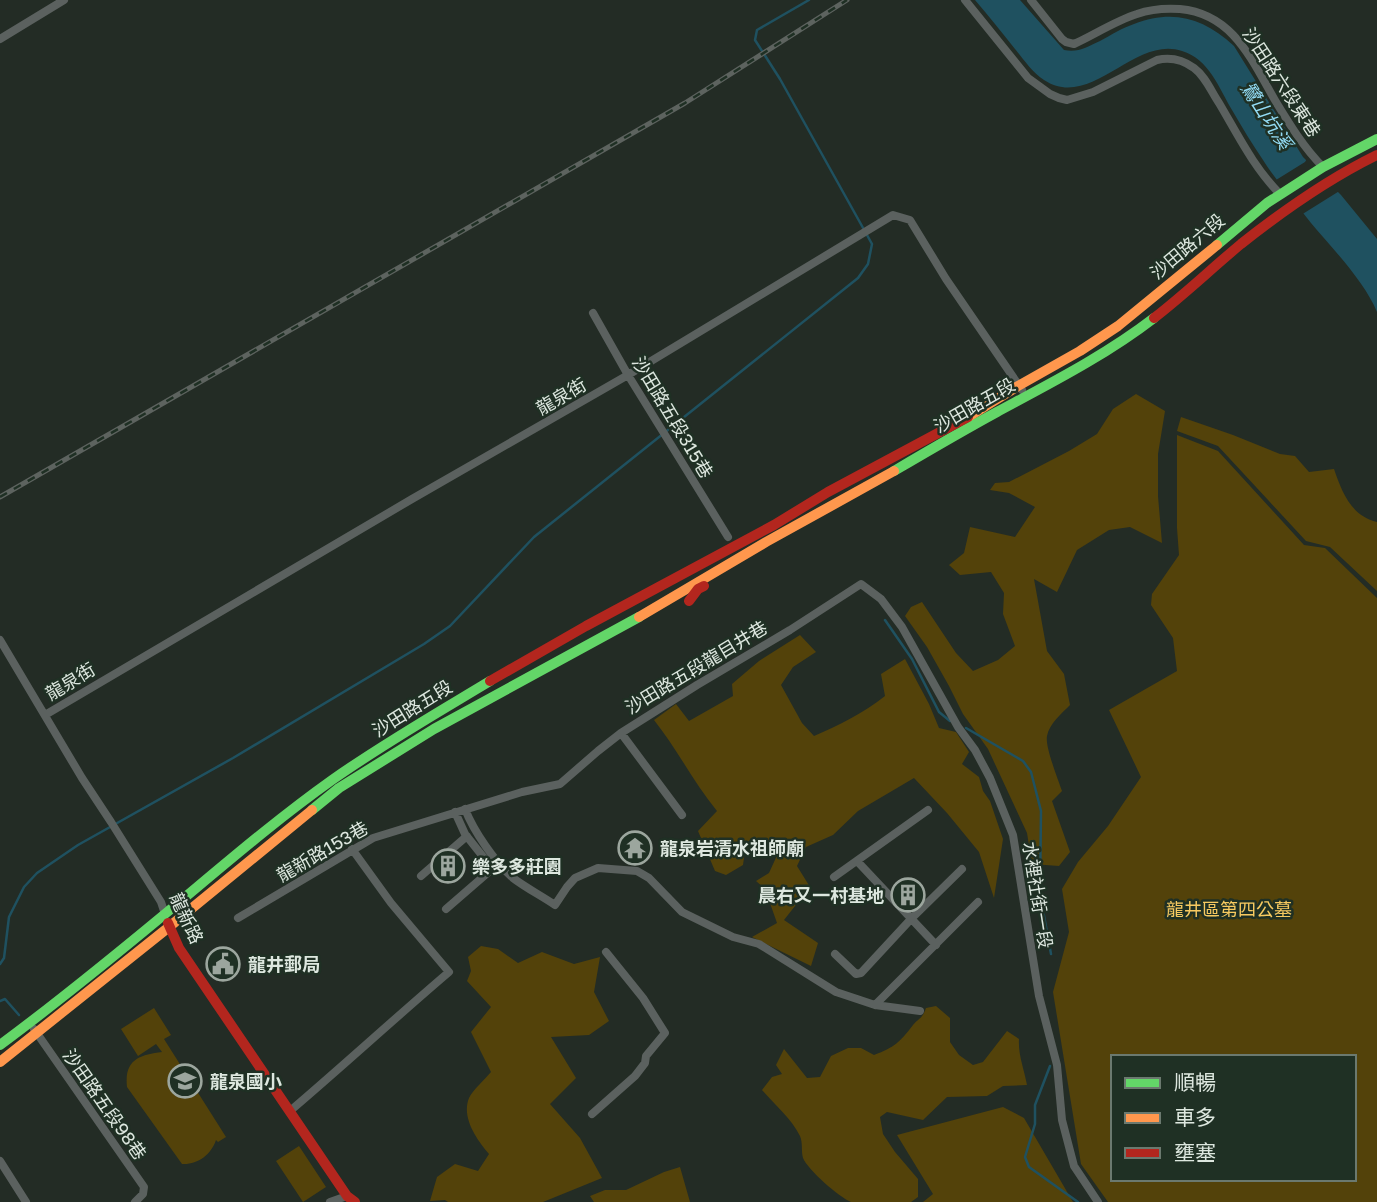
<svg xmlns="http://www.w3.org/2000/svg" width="1377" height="1202" viewBox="0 0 1377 1202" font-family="'Golos Text','Noto Sans TC',sans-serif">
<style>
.green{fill:#53420a;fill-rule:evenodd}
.water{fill:#1f5160}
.pier{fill:#232c25}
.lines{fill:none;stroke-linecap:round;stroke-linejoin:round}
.stream{stroke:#1f5160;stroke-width:2.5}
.street{stroke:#5b615f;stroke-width:8}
.fast{stroke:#63d668;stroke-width:10}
.slow{stroke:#ff974d;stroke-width:10}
.jam{stroke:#b3261e;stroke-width:10}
.rail-casing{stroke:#5d635f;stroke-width:5}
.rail{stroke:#1f3024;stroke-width:2.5;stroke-dasharray:8;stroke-linecap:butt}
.labels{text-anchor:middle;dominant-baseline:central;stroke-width:5;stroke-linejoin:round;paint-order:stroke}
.street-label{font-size:18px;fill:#dde7df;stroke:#1f3024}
.poi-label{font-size:18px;font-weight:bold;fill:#dde7df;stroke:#1f3024;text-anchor:start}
.park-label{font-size:18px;fill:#f7ca60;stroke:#1f3024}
.water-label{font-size:19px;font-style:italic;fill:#93dcf5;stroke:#1f3024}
</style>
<rect width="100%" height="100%" fill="#232c25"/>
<path class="green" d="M1136,394L1165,411L1158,454V496L1162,543L1130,527L1109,530L1077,550L1057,592L1034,579L1047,651L1064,674L1070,705C1062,713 1049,724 1047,736C1045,747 1058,779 1062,791L1052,801L1070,852L1059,866L1032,864L1027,833L988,749L963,714L949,686L927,647L905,616L911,607L922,602L956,653L973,671L998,660L1015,646L1003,614L1004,593L991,572L960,575L949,565L964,553L970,527L1015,537L1035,507L1009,493L990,490L995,483L1009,482L1069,451L1097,434L1113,409Z
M1181,417L1233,435L1280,454L1295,456L1309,472L1334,469C1342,492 1351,516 1377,522V591L1330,547L1306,541L1218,446L1177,431Z
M1177,435L1218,451L1304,545L1325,548L1377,598V1202H1108L1081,1164L1053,992L1069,932L1062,889L1078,862L1108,826L1141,777L1109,710L1177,671L1173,638L1151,605L1152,594L1179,555L1177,528ZM1113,1057H1354V1179H1113Z
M800,635L816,652L793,667L781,685L802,723L814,736C840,725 863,713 885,696L881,674L905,659L929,704L939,728L956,732L969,752L962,764L979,777L983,791L990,801L1003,839L994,898L979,852L947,813L914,778L858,811L833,835L806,847L797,866L810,887L784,920L818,943L811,966L752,937L777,923L765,889L756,881L769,873L779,851L756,846L745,851L743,865L726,875L715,871L698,831L717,811C694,783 677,749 654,720L676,704L689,721L733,696L732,684L759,661Z
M481,946L498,949L518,963L542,952L574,964L600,957L594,992L609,1021L589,1035L551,1037L576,1078L550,1104L580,1138L602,1178L543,1202H448L445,1200L430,1201L437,1177L455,1164L478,1171L489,1154C477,1140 461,1118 469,1098C473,1090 485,1079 491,1072L471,1032L491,1007L467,981L471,971L468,957Z
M936,1006L950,1018V1042L959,1055L973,1065L983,1062L1007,1031L1019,1039C1018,1055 1024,1069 1027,1085L1003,1086L987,1096L947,1097L923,1120L887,1112L880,1117L883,1134L895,1152L918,1179V1197L911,1202C899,1202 860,1202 851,1202C839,1197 808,1170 803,1158C801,1151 803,1143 800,1136C791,1118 775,1105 762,1090L772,1077L782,1074L776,1065L784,1049L807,1078L820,1077L831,1056L848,1048H861L874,1055C895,1047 899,1043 913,1025C920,1017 922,1019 926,1008Z
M154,1008L171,1035L164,1039L226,1137L218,1142L216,1140C211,1155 197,1165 182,1164L127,1087C124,1059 140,1055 162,1052L156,1044L138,1056L121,1029Z
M1003,1107L1024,1118L1073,1202H923L933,1194L897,1135Z
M299,1146L326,1187L303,1202L276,1161Z
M680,1167L690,1202H594L590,1196L605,1190H626L664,1172Z"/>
<path class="water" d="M975,0H1020L1064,50C1078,53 1087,47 1100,41C1111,35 1122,28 1134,24C1173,9 1204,18 1234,46L1303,157L1341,195L1377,239V312C1365,282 1332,248 1311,223C1295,202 1277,182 1263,160C1252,144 1242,127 1232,110C1219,88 1209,59 1182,51C1134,35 1091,111 1044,80C1033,73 1024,60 1015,49C1002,33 989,16 975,0Z"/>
<path class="pier" d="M1308,157L1341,190L1301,215L1273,180H1276L1305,162Z"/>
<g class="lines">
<path class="stream" d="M885,620L912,659L939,712L950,721
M966,728L1023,761L1031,772L1041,811L1040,894L1051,954
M0,964L4,958L9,917L24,887L37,873L78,845L233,758L424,644L450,626L534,537L858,278L868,264L872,244L780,79L755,40L757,30L809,0
M0,1001L5,999L19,1015
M1050,1066L1035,1105V1124L1025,1157L1029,1167L1078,1202"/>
<path class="street" d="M965,0L1028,78L1050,94L1059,98L1067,100L1093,92L1157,60C1170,57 1183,60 1194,68C1205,76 1211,91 1219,103C1238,135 1254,168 1280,194
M1031,0L1062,39L1066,42L1074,44C1094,35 1115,21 1137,14C1151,9 1165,8 1180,9C1234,14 1252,61 1276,102C1290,125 1304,148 1323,167
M0,39L64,0
M593,313L628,375L728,537
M0,640L82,778L111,822L161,902L165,914
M45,715L412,499L628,375L893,215L910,220L946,279L1022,390
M621,733L682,815
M465,809C474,832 495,862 513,878C526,888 542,896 555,905L567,887L575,878L598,868L637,871L649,878L682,912L733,937L759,944L836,992L875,1005L920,1011
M857,861L936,945
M421,876L467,836
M834,877L928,810
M446,909L491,870L492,868L465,834L455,812
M238,918L373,838L522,792L560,784L598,751L621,733L697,685L790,630L861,584L881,599L902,627L958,727L975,750L990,778L1013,835L1039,996L1057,1065L1062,1120L1074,1166L1098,1202
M835,954L856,974L861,973L911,919L962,869
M875,1005L978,902
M34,1029L144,1187L143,1194L135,1202
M290,1111C344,1065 395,1018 449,972L391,903L352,849
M592,1114L635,1076L645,1063L646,1056L665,1033L643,998L606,952
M0,1161L26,1202
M330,1202L347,1196"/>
<path class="fast" d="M1217,245L1267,203L1323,167L1377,139
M894,471C928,451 962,431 997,412C1051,383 1106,355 1154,318
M312,810L339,788L434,729L639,617
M0,1045C62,999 123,949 183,899C232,858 280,817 332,780C383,744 437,713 490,681"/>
<path class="slow" d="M968,417L1018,386L1080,351L1118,326L1217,245
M639,617L766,542L894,471
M0,1062L169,927L312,810"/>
<path class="jam" d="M1154,318C1185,294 1212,268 1241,244C1284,210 1328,179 1377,155
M689,601L698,589L704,586
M490,681L586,626L774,525L828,492L968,417
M168,923L179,948L347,1196L355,1202"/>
<defs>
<path id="rail" d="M0,497L685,103L847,0"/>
</defs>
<use href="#rail" class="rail-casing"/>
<use href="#rail" class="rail"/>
</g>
<defs>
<symbol id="temple-ring" viewBox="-11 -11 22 22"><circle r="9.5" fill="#1f3024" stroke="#9ca69e" stroke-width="1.5"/><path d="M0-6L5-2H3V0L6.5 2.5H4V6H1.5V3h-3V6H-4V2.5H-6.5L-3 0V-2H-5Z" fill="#9ca69e"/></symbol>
<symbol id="building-ring" viewBox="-11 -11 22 22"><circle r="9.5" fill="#1f3024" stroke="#9ca69e" stroke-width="1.5"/><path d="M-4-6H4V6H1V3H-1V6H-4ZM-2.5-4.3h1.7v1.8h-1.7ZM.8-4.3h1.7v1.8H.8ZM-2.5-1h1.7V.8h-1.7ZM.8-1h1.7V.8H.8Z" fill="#9ca69e"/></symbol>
<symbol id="civic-ring" viewBox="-11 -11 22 22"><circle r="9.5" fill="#1f3024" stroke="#9ca69e" stroke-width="1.5"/><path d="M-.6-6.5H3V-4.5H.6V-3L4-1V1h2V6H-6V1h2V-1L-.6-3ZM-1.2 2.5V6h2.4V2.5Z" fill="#9ca69e"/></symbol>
<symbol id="school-ring" viewBox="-11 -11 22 22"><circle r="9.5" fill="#1f3024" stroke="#9ca69e" stroke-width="1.5"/><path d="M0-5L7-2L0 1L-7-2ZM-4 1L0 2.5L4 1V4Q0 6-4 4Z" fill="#9ca69e"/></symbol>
</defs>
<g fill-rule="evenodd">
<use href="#temple-ring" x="616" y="829" width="38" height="38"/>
<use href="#building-ring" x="429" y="847" width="38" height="38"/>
<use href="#building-ring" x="889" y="876" width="38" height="38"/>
<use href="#civic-ring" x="204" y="945" width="38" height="38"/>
<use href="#school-ring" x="166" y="1062" width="38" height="38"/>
</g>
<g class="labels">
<g class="street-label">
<text transform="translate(1282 82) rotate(57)">沙田路六段東巷</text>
<text transform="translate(1187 246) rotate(-40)">沙田路六段</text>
<text transform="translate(561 396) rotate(-30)">龍泉街</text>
<text transform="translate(974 405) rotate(-30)">沙田路五段</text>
<text transform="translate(673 417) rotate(59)">沙田路五段315巷</text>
<text transform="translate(696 667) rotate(-31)">沙田路五段龍目井巷</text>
<text transform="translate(70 681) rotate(-31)">龍泉街</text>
<text transform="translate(412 708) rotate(-32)">沙田路五段</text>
<text transform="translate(322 851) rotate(-30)">龍新路153巷</text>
<text transform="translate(1038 895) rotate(81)">水裡社街一段</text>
<text transform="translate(187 918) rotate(65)">龍新路</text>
<text transform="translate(105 1104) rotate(55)">沙田路五段98巷</text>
</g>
<g class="poi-label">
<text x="660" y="848">龍泉岩清水祖師廟</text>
<text x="472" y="866">樂多多莊園</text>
<text x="884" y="895" text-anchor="end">晨右又一村基地</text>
<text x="248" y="964">龍井郵局</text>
<text x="210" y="1081">龍泉國小</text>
</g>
<g class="park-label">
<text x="1229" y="909">龍井區第四公墓</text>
</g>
<g class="water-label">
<text transform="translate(1267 115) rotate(57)">鷺山坑溪</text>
</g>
</g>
<rect x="1111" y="1055" width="245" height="126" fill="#1f3024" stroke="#6b796f" stroke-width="2"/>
<rect x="1125" y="1078" width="35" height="10" fill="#63d668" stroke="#6b796f" stroke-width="2"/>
<text x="1174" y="1090" font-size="21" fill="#dde7df">順暢</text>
<rect x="1125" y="1113" width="35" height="10" fill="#ff974d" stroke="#6b796f" stroke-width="2"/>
<text x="1174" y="1125" font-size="21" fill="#dde7df">車多</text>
<rect x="1125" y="1148" width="35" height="10" fill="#b3261e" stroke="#6b796f" stroke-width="2"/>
<text x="1174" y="1160" font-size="21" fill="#dde7df">壅塞</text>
</svg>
